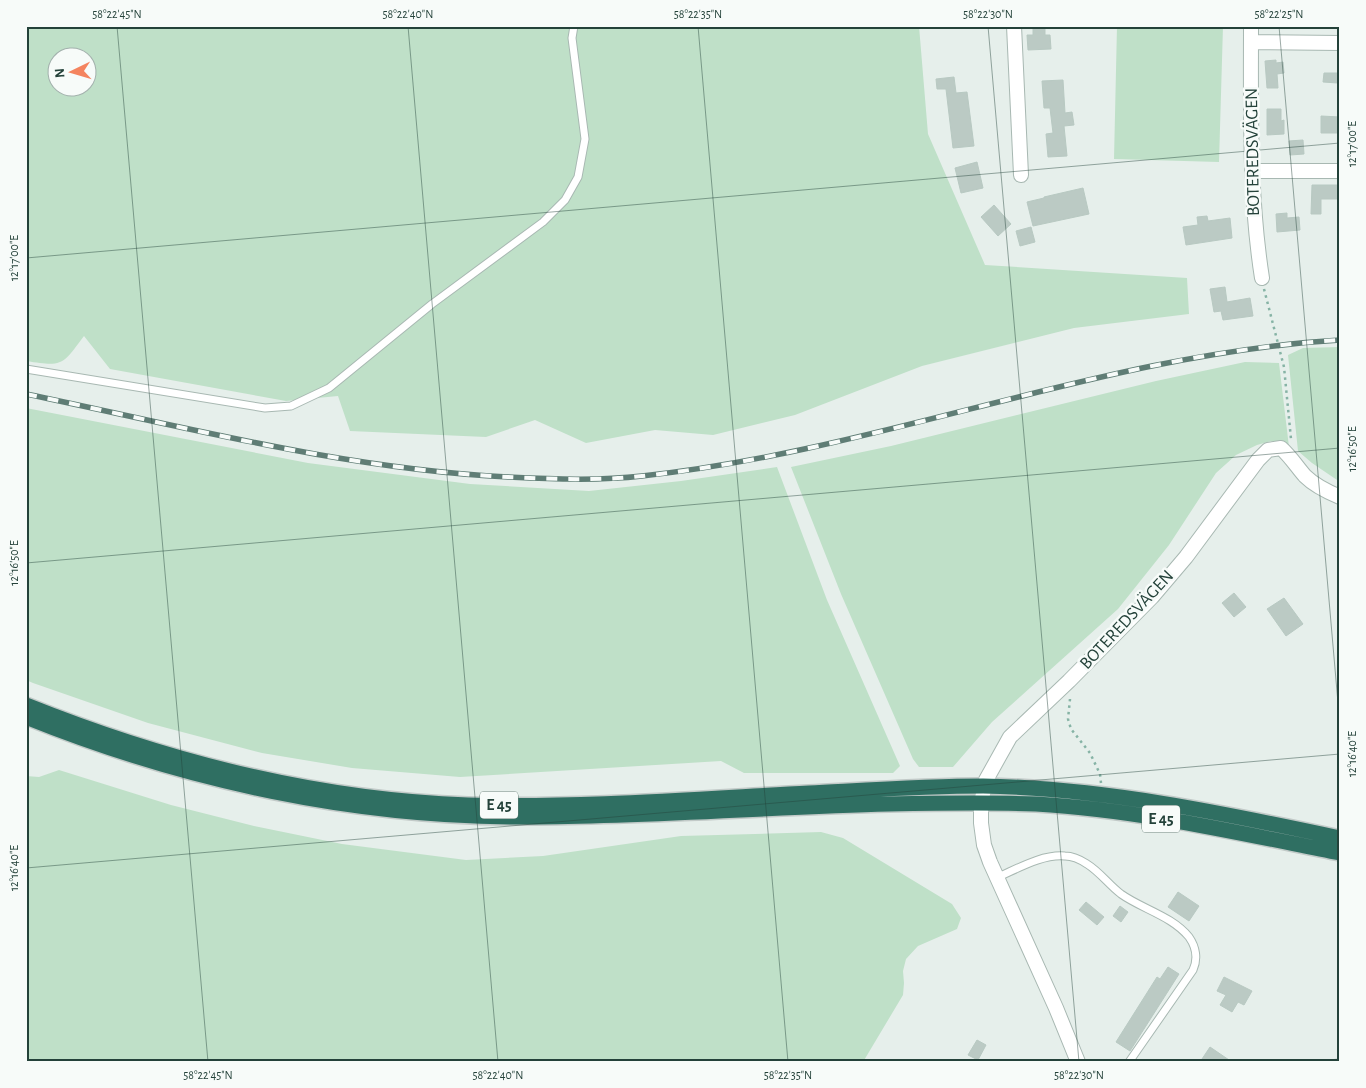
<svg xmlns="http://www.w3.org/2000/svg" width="1366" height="1088" viewBox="0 0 1366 1088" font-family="'Alegreya Sans',sans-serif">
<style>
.green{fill:#bfe0c8;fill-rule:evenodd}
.building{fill:#bbcac4;stroke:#b8c9c2}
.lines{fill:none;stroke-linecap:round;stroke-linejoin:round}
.lane-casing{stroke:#a8b8b2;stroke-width:9}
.street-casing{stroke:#a8b8b2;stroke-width:16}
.highway-casing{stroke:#c2cac8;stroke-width:18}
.path{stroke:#86b3a5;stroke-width:2.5;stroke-dasharray:2.5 4;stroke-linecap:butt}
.lane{stroke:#fff;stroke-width:7}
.street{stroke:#fff;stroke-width:14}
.highway{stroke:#2f6f62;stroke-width:15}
.rail-casing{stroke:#5f7d75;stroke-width:5.5}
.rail{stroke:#f7fbf9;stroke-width:4;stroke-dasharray:11;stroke-linecap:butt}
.ticks{fill:none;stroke:#24423a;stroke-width:1;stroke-opacity:0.45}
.labels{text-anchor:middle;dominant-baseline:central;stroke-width:5;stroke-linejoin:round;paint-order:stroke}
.shield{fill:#f7fbf9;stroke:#637a73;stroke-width:1}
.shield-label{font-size:16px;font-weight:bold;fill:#24423a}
.street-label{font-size:18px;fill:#24423a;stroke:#f7fbf9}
.neatline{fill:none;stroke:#24423a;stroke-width:2}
.ticks-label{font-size:12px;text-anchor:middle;fill:#24423a}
</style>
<rect width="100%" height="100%" fill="#e6efeb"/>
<path class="green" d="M26,26H919L928,134L985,265L1187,278L1189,314L1074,328L922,366L795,415L713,435L655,430L586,443L535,420L486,437L350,431L338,396L286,401L110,369L84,336C62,365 64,367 26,361ZM58,58H88V88H58Z
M1117,26H1223L1219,162L1114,159Z
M1340,347V482L1312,463L1298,451L1288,355L1303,348Z
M1245,362L1279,363L1289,447L1271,441L1257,445L1236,455L1216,473L1169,545L1118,609L992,722L953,767H919L913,759L841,594L791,467L891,446L1156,381Z
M26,408L308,463L470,484L589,491L681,481L777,467L827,600L900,766L893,773H744L721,761L460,777L352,768L262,753L148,723L33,683L26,680Z
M59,770L171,805L254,826L342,844L466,860L543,856L681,836L821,832L843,838L952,904L961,918L957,929L918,946L906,959L903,971L904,983L903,995L863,1062H26V776L39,777Z"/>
<path class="building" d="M1033,26H1045V35H1050L1051,49L1028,50L1027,35H1033Z
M1276,60V63L1283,62L1284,73L1277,74L1278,88H1267L1265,61Z
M1324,73H1338V83L1323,82Z
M954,77L956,93L967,92L974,146L953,148L946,89H937L936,79Z
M1063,80L1065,113L1072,112L1074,125L1064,126L1067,156L1048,157L1046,134L1053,133L1050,108H1044L1042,81Z
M1267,109H1281V121L1284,120V134L1267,135Z
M1321,116L1340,117V133H1321Z
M1303,140L1304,154L1290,155L1289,141Z
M977,162L983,188L961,193L955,168Z
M1312,185H1340V199H1321V214H1311Z
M1083,188L1089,214L1033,226L1027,202L1044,198V197Z
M994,205L1011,224L998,236L981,217Z
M1287,213V218L1299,217L1300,230L1277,232L1276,214Z
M1207,216L1208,221L1230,218L1232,238L1186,245L1183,227L1198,225L1197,217Z
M1031,227L1035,242L1020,246L1016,231Z
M1225,287L1227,302L1250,298L1253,316L1223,320L1221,311L1214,312L1210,289Z
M1234,593L1246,607L1234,617L1222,603Z
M1284,598L1303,624L1286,636L1267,609Z
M1178,892L1199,906L1189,921L1168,907Z
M1086,902L1104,917L1097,925L1079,910Z
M1120,906L1128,912L1121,922L1113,916Z
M1168,967L1179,974L1130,1051L1116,1042L1157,977L1160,979Z
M1224,977L1252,991L1244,1005L1238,1002L1232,1012L1220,1005L1226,995L1217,991Z
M977,1040L986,1045L978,1060L968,1055Z
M1210,1047L1232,1062H1200Z"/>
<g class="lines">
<defs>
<path id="lane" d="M26,369L265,408L291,406L329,388L432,304L543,222L565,200L578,177L585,139L572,38L574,26
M996,878C1017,869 1042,854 1065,856C1072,856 1081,860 1087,864C1100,872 1109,885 1121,894C1142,909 1172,916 1189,937C1196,947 1198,959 1193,970L1129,1062"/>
<path id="street" d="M1014,26L1021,175
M1251,26C1251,110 1249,195 1262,278
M1251,42L1340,43
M1252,171H1340
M1078,1062L1056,1008L990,862L984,845L981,823V803L986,780L1010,737L1069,681L1152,597L1186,557L1258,460L1268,450L1281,448C1291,457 1297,467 1305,476C1314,485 1328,492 1340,497"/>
<path id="highway" d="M26,705C166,761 317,800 468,805C581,808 696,799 809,793C867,790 925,786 983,786C1103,788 1223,813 1340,838
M26,717C185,781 356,818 528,817C648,817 769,807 889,804C938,803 987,802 1036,804C1139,810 1239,833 1340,853"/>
</defs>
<use href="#lane" class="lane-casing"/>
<use href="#street" class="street-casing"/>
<use href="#highway" class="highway-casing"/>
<path class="path" d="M1264,289L1284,367L1291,439
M1070,699L1068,719L1071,729L1090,753L1100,774L1101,783"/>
<use href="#lane" class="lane"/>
<use href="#street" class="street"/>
<use href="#highway" class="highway"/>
<defs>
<path id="rail" d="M26,394C186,427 345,469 508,477C553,479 598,481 642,476C879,451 1102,354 1340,340"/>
</defs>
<use href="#rail" class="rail-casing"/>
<use href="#rail" class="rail"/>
</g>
<path class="ticks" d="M117,26L208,1062M408,26L498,1062M698,26L788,1062M988,26L1079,1062M1279,26L1340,726M26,258L1340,143M26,563L1340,448M26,868L1340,754M1303,1062L1340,1059"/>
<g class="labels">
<g class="shield">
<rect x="480" y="791.5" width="38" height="27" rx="4"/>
<rect x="1142" y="805.5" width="38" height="27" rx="4"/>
</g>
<g class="shield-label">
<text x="499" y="805">E 45</text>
<text x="1161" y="819">E 45</text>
</g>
<g class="street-label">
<text transform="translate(1253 152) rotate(-91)">BOTEREDSVÄGEN</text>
<text transform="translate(1127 620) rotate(-47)">BOTEREDSVÄGEN</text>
</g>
</g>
<rect width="1366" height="1088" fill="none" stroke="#f7fbf9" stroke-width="55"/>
<g transform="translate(72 72) rotate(265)"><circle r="24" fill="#f7fbf9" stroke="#a3b1ad"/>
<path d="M0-4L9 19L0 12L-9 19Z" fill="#f4845f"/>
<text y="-8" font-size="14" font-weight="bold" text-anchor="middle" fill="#24423a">N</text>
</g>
<rect x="28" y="28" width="1310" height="1032" class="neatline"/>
<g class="ticks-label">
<text x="117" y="18">58°22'45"N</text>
<text x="408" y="18">58°22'40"N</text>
<text x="698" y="18">58°22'35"N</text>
<text x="988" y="18">58°22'30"N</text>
<text x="1279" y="18">58°22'25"N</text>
<text transform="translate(1352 144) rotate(-90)" y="4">12°17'00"E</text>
<text transform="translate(14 258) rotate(-90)" y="4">12°17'00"E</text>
<text transform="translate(1352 449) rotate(-90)" y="4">12°16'50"E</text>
<text transform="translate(14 563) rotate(-90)" y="4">12°16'50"E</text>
<text transform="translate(1352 754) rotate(-90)" y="4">12°16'40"E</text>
<text transform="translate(14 868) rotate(-90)" y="4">12°16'40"E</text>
<text x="208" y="1079">58°22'45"N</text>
<text x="498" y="1079">58°22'40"N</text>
<text x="788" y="1079">58°22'35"N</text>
<text x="1079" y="1079">58°22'30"N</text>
</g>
</svg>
